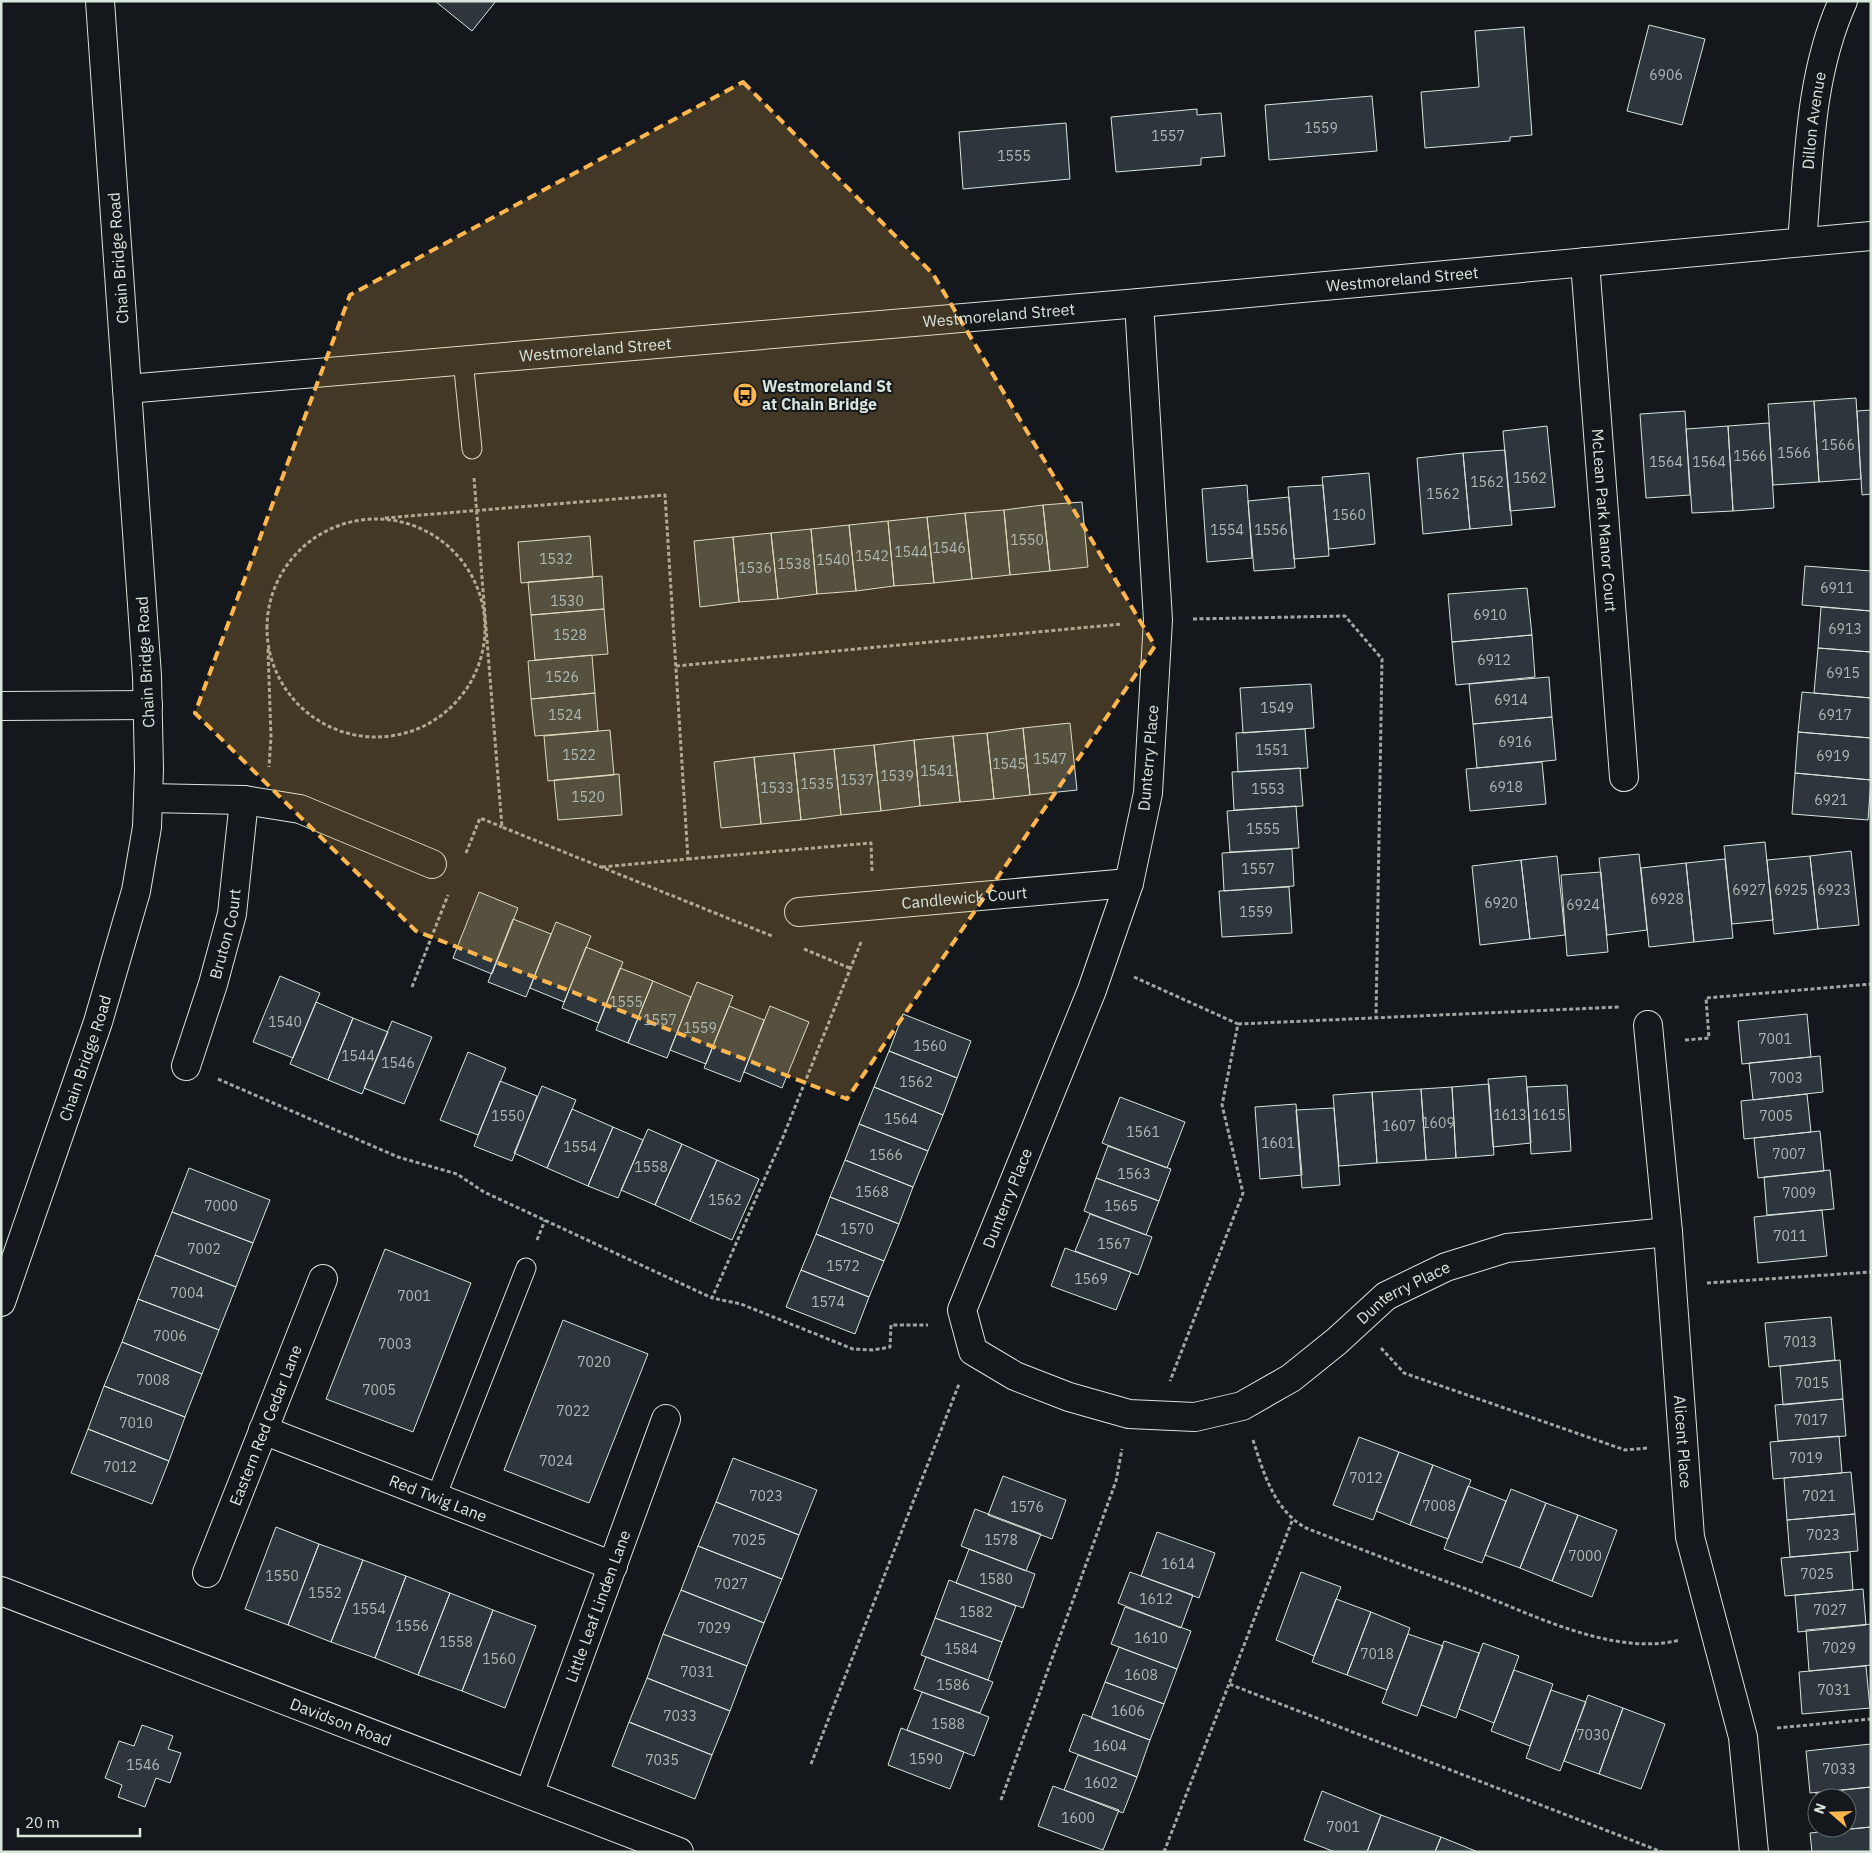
<svg xmlns="http://www.w3.org/2000/svg" width="1872" height="1853" viewBox="0 0 1872 1853" font-family="'IBM Plex Sans',sans-serif">
<style>
.building{fill:#2c363c;stroke:#d8e6dc}
.lines{fill:none;stroke-linecap:round;stroke-linejoin:round}
.service-casing{stroke:#d8e6dc;stroke-width:21}
.minor-casing{stroke:#d8e6dc;stroke-width:30}
.secondary-casing{stroke:#d8e6dc;stroke-width:30}
.path{stroke:#9da8a2;stroke-width:3;stroke-dasharray:4 2.5;stroke-linecap:butt}
.service{stroke:#14181c;stroke-width:19}
.minor{stroke:#14181c;stroke-width:28}
.secondary{stroke:#14181c;stroke-width:28}
.marked{fill:#ffb74d;fill-opacity:0.2;stroke:#ffb74d;stroke-width:4;stroke-dasharray:10 6;stroke-linejoin:round}
.labels{text-anchor:middle;dominant-baseline:central;stroke-width:4;stroke-linejoin:round;paint-order:stroke}
.number-label{font-size:14px;fill:#adbab4}
.street-label{font-size:16px;fill:#d8e6dc;stroke:#14181c}
.poi-label{font-size:16px;font-weight:bold;fill:#d8e6dc;stroke:#14181c;text-anchor:start}
</style>
<rect width="100%" height="100%" fill="#14181c"/>
<path class="building" d="M435,1H496L472,31Z
M1649,25L1705,39L1682,125L1627,111Z
M1524,27L1532,135L1510,137V141L1425,148L1421,92L1479,87L1475,31Z
M1372,96L1377,151L1269,160L1265,105Z
M1197,109V115L1221,113L1225,156L1201,158V165L1116,172L1111,117Z
M1066,123L1070,179L963,189L959,132Z
M1856,398L1861,479L1819,482L1814,401Z
M1814,401L1819,482L1773,485L1768,404Z
M1871,410V494L1862,495L1857,411Z
M1685,411L1690,495L1646,498L1640,414Z
M1769,423L1774,508L1733,511L1728,426Z
M1547,426L1555,507L1510,511L1503,431Z
M1728,426L1733,511L1692,513L1686,429Z
M1505,450L1512,525L1470,529L1463,453Z
M1463,453L1470,529L1423,534L1417,458Z
M1369,473L1375,544L1329,549L1322,477Z
M1247,485L1252,558L1207,562L1202,489Z
M1323,485L1329,556L1294,559L1288,487Z
M1289,497L1295,568L1254,571L1248,501Z
M1082,502L1088,567L1050,571L1043,505Z
M1043,505L1050,571L1010,575L1004,510Z
M1004,510L1010,575L972,579L965,513Z
M965,513L972,579L934,583L927,517Z
M927,517L934,583L894,586L888,521Z
M888,521L894,586L856,591L849,525Z
M849,525L856,591L817,594L811,529Z
M811,529L817,594L778,599L771,533Z
M771,533L778,599L739,602L733,537Z
M590,536L593,577L521,583L518,542Z
M733,537L739,602L700,607L694,541Z
M1805,566L1871,571V611L1802,605Z
M602,576L604,609L531,615L528,582Z
M1527,588L1532,635L1452,642L1448,594Z
M1821,607L1871,611V652L1818,648Z
M604,609L608,654L535,660L531,615Z
M1532,635L1535,677L1456,685L1452,642Z
M1818,648L1871,652V698L1814,693Z
M592,655L595,693L531,699L528,661Z
M1549,677L1552,717L1473,724L1469,684Z
M1311,684L1314,728L1243,733L1240,688Z
M1802,692L1871,698V738L1798,732Z
M595,693L598,731L535,736L531,699Z
M1552,717L1556,760L1477,768L1473,724Z
M1070,723L1077,790L1030,795L1023,728Z
M1023,728L1030,795L994,799L987,733Z
M1305,729L1308,768L1238,772L1236,733Z
M610,730L614,775L548,781L544,736Z
M1798,732L1871,738V780L1795,773Z
M987,733L994,799L960,802L953,736Z
M953,736L960,802L920,806L914,740Z
M914,740L920,806L881,811L874,745Z
M874,745L881,811L841,815L834,749Z
M834,749L841,815L801,820L794,753Z
M794,753L801,820L761,824L754,757Z
M754,757L761,824L721,828L714,762Z
M1542,762L1546,804L1470,811L1466,769Z
M1300,768L1303,806L1234,810L1232,772Z
M1795,773L1871,780L1868,820L1792,814Z
M619,774L622,815L558,820L554,780Z
M1296,806L1299,848L1230,852L1227,811Z
M1765,842L1773,920L1732,924L1724,846Z
M1292,849L1294,886L1224,891L1222,853Z
M1851,851L1859,925L1818,929L1810,856Z
M1639,854L1647,930L1607,935L1599,858Z
M1557,856L1565,935L1530,939L1521,860Z
M1810,856L1818,929L1774,934L1767,860Z
M1725,859L1733,938L1694,942L1686,863Z
M1521,860L1530,939L1480,945L1472,866Z
M1686,863L1694,942L1649,947L1641,868Z
M1601,872L1608,952L1567,956L1561,875Z
M1289,887L1292,933L1222,937L1219,891Z
M479,892L518,908L492,974L453,958Z
M513,919L551,934L526,997L488,982Z
M556,922L591,936L564,1002L530,988Z
M586,947L623,962L599,1023L562,1008Z
M620,968L653,981L628,1043L596,1030Z
M280,976L320,993L293,1058L253,1042Z
M653,981L691,997L667,1058L628,1043Z
M697,982L733,996L706,1064L670,1050Z
M316,1002L353,1018L328,1080L290,1064Z
M729,1006L764,1020L740,1082L704,1068Z
M770,1006L809,1022L782,1088L744,1072Z
M903,1014L971,1041L957,1078L889,1051Z
M1807,1014L1811,1057L1742,1064L1738,1021Z
M353,1018L388,1032L362,1094L328,1080Z
M392,1021L432,1037L404,1104L364,1088Z
M889,1051L957,1078L943,1115L874,1087Z
M468,1052L506,1068L478,1135L440,1120Z
M1820,1056L1823,1092L1753,1100L1749,1063Z
M1526,1076L1531,1143L1493,1147L1488,1079Z
M500,1081L537,1096L512,1161L474,1146Z
M1489,1084L1494,1155L1456,1158L1452,1087Z
M1567,1085L1571,1151L1531,1154L1527,1087Z
M542,1086L576,1100L547,1168L514,1153Z
M874,1087L943,1115L928,1151L859,1124Z
M1452,1087L1456,1158L1426,1160L1421,1089Z
M1421,1089L1426,1160L1377,1163L1372,1092Z
M1372,1092L1377,1163L1339,1166L1333,1095Z
M1807,1094L1811,1132L1744,1139L1741,1101Z
M1120,1097L1185,1122L1167,1168L1102,1143Z
M1296,1104L1302,1175L1260,1179L1255,1107Z
M1334,1108L1340,1185L1302,1188L1296,1110Z
M572,1109L613,1127L588,1186L547,1168Z
M859,1124L928,1151L913,1187L845,1160Z
M613,1127L643,1140L618,1198L588,1186Z
M648,1129L682,1144L655,1205L621,1190Z
M1820,1131L1824,1171L1758,1178L1754,1138Z
M682,1144L717,1160L690,1221L655,1205Z
M1108,1146L1171,1169L1159,1201L1096,1178Z
M717,1160L759,1179L732,1240L690,1221Z
M845,1160L913,1187L899,1224L830,1197Z
M189,1168L270,1200L253,1243L172,1212Z
M1830,1170L1834,1209L1767,1215L1764,1177Z
M1096,1178L1159,1201L1146,1235L1084,1211Z
M830,1197L899,1224L884,1261L816,1234Z
M1822,1210L1827,1256L1758,1263L1754,1217Z
M172,1212L253,1243L236,1287L155,1255Z
M1090,1214L1152,1237L1138,1275L1075,1251Z
M816,1234L884,1261L869,1297L801,1270Z
M1065,1248L1131,1272L1116,1310L1051,1286Z
M385,1249L471,1283L413,1432L326,1399Z
M155,1255L236,1287L219,1330L138,1299Z
M801,1270L869,1297L855,1334L786,1307Z
M138,1299L219,1330L202,1374L122,1342Z
M1831,1317L1835,1360L1769,1367L1765,1323Z
M563,1320L648,1354L589,1503L504,1470Z
M122,1342L202,1374L185,1417L104,1386Z
M1840,1360L1843,1399L1783,1405L1780,1366Z
M104,1386L185,1417L169,1461L88,1429Z
M1843,1399L1846,1436L1778,1441L1775,1405Z
M88,1429L169,1461L152,1504L71,1473Z
M1839,1436L1842,1473L1773,1479L1770,1442Z
M1359,1437L1399,1452L1373,1520L1333,1505Z
M1399,1452L1433,1465L1410,1525L1376,1511Z
M733,1458L817,1490L799,1535L716,1502Z
M1433,1465L1471,1480L1448,1539L1410,1525Z
M1851,1472L1855,1514L1787,1520L1784,1478Z
M1003,1476L1066,1500L1052,1539L988,1515Z
M1468,1486L1506,1501L1482,1563L1444,1549Z
M1511,1489L1546,1503L1520,1568L1485,1555Z
M716,1502L799,1535L782,1579L698,1546Z
M1546,1503L1578,1515L1552,1581L1520,1568Z
M975,1509L1041,1534L1026,1571L961,1546Z
M1855,1514L1858,1551L1790,1557L1787,1520Z
M1578,1515L1617,1530L1592,1597L1552,1581Z
M276,1527L319,1544L288,1625L245,1609Z
M1157,1532L1215,1553L1199,1598L1141,1576Z
M319,1544L363,1560L331,1642L288,1625Z
M698,1546L782,1579L764,1623L681,1590Z
M969,1549L1035,1574L1023,1608L956,1583Z
M1850,1552L1853,1590L1785,1596L1781,1558Z
M363,1560L406,1576L375,1658L331,1642Z
M1130,1572L1193,1595L1181,1628L1118,1603Z
M1301,1572L1341,1587L1314,1656L1276,1640Z
M406,1576L450,1593L418,1675L375,1658Z
M949,1580L1016,1606L1002,1642L935,1618Z
M1863,1589L1866,1625L1798,1632L1795,1595Z
M681,1590L764,1623L747,1666L663,1634Z
M450,1593L493,1610L462,1691L418,1675Z
M1336,1599L1371,1612L1347,1675L1312,1662Z
M1125,1607L1191,1631L1177,1669L1111,1644Z
M493,1610L536,1626L505,1708L462,1691Z
M1371,1612L1410,1628L1387,1690L1347,1675Z
M935,1618L1002,1642L988,1680L921,1655Z
M1871,1624V1665L1809,1671L1806,1630Z
M663,1634L747,1666L730,1711L647,1678Z
M1408,1634L1443,1646L1417,1716L1382,1703Z
M1444,1641L1479,1653L1456,1718L1421,1705Z
M1483,1643L1519,1656L1494,1723L1459,1709Z
M1119,1647L1177,1669L1164,1704L1105,1682Z
M926,1657L993,1682L980,1713L914,1689Z
M1866,1666L1870,1708L1802,1714L1799,1672Z
M1514,1670L1553,1684L1530,1746L1491,1731Z
M647,1678L730,1711L712,1755L629,1722Z
M1105,1682L1164,1704L1150,1740L1091,1718Z
M1551,1690L1586,1702L1560,1771L1526,1758Z
M922,1692L989,1717L974,1756L907,1730Z
M1588,1695L1623,1708L1599,1774L1564,1761Z
M1623,1708L1665,1724L1641,1789L1599,1774Z
M1083,1714L1150,1740L1137,1777L1069,1751Z
M629,1722L712,1755L695,1799L612,1766Z
M142,1725L173,1736L168,1749L181,1753L170,1783L156,1778L145,1807L118,1797L122,1785L105,1778L119,1741L134,1746Z
M901,1728L964,1752L950,1789L888,1765Z
M1871,1744V1787L1810,1793L1806,1751Z
M1078,1755L1137,1777L1123,1813L1064,1790Z
M1053,1786L1119,1810L1103,1850L1038,1826Z
M1871,1787V1827L1820,1832L1819,1828H1847V1798H1817V1805L1816,1793Z
M1322,1791L1381,1815L1367,1852H1335L1304,1840Z
M1381,1815L1441,1837L1435,1852H1367Z
M1871,1827V1852H1812L1810,1833Z
M1441,1837L1478,1852H1435Z"/>
<g class="lines">
<defs>
<path id="service" d="M463,360L472,449
M436,1497L526,1268"/>
<g id="minor">
<path id="s1" d="M1802,242C1809,161 1809,76 1843,1"/>
<path id="s2" d="M1585,262L1624,777"/>
<path id="s3" d="M1139,303L1158,620L1148,793L1129,883L1092,990L962,1310L973,1351L1015,1376L1069,1397L1129,1414L1195,1417L1242,1406L1291,1378L1337,1341L1386,1296L1446,1267L1507,1248L1668,1232"/>
<path d="M1,706L148,705"/>
<path d="M148,798L244,800L300,809L432,864"/>
<path id="s4" d="M799,912L1129,883"/>
<path id="s5" d="M1648,1025L1668,1232L1690,1537L1743,1737L1754,1852"/>
<path id="s6" d="M186,1066L213,984L232,914L244,800"/>
<path id="s7" d="M263,1430L613,1566"/>
<path id="s8" d="M207,1573L323,1279"/>
<path id="s9" d="M1,1591L679,1852"/>
<path id="s10" d="M529,1794L666,1419"/>
</g>
<g id="secondary">
<path id="s11" d="M127,389L1139,303L1871,236"/>
<path id="s12" d="M1,1302L98,1022L136,891L147,827L149,769L147,676L100,1"/>
</g>
</defs>
<use href="#service" class="service-casing"/>
<use href="#minor" class="minor-casing"/>
<use href="#secondary" class="secondary-casing"/>
<path class="path" d="M474,478L502,827L772,936
M385,518L665,495L688,859L602,867
M267 628a109 109 0 1 1 218 0a109 109 0 1 1-218 0Z
M1193,619L1345,616L1382,659L1376,1018
M268,649L271,737L269,767
M676,666L1122,624
M466,853L480,818L502,827
M688,859L871,843L872,871
M861,942L783,1137L712,1298L741,1304L853,1349L873,1350L890,1347L891,1325H928
M804,949L852,969
M1134,977L1238,1024L1222,1105L1243,1193L1170,1381
M412,987L448,895
M1238,1024L1619,1007
M1685,1040L1709,1038L1706,998L1871,984
M218,1079L398,1157L457,1174L484,1192L712,1298
M537,1240L545,1220
M1707,1283L1871,1272
M1381,1348L1404,1373L1625,1450L1648,1448
M1253,1440C1264,1474 1274,1510 1306,1528C1360,1549 1415,1570 1469,1590C1532,1614 1613,1657 1680,1640
M1292,1521L1229,1684L1662,1852
M1777,1728L1871,1719
M811,1764L959,1384
M1001,1800L1116,1481L1122,1449
M1164,1852L1229,1684"/>
<use href="#service" class="service"/>
<use href="#minor" class="minor"/>
<use href="#secondary" class="secondary"/>
</g>
<path class="marked" d="M743,82L933,274L1155,646L847,1099L416,931L195,713L350,295Z"/>
<defs>
<symbol id="bus-disc" viewBox="-11 -11 22 22"><circle r="9.5" fill="#ffb74d" stroke="#14181c"/><path d="M-5-6H5V4H4V6H2V4H-2V6H-4V4H-5ZM-3.5-4V0h7V-4ZM-3.5 1.2v1.5H-2V1.2ZM2 1.2v1.5H3.5V1.2Z" fill="#111"/></symbol>
</defs>
<g fill-rule="evenodd">
<use href="#bus-disc" x="731" y="381" width="28" height="28"/>
</g>
<g class="labels">
<g class="number-label">
<text x="1666" y="75">6906</text>
<text x="1321" y="128">1559</text>
<text x="1168" y="136">1557</text>
<text x="1014" y="156">1555</text>
<text x="1838" y="445">1566</text>
<text x="1794" y="453">1566</text>
<text x="1750" y="456">1566</text>
<text x="1666" y="462">1564</text>
<text x="1709" y="462">1564</text>
<text x="1530" y="478">1562</text>
<text x="1487" y="482">1562</text>
<text x="1443" y="494">1562</text>
<text x="1349" y="515">1560</text>
<text x="1227" y="530">1554</text>
<text x="1271" y="530">1556</text>
<text x="1027" y="540">1550</text>
<text x="949" y="548">1546</text>
<text x="911" y="552">1544</text>
<text x="872" y="556">1542</text>
<text x="556" y="559">1532</text>
<text x="833" y="560">1540</text>
<text x="794" y="564">1538</text>
<text x="755" y="568">1536</text>
<text x="1837" y="588">6911</text>
<text x="567" y="601">1530</text>
<text x="1490" y="615">6910</text>
<text x="1845" y="629">6913</text>
<text x="570" y="635">1528</text>
<text x="1494" y="660">6912</text>
<text x="1843" y="673">6915</text>
<text x="562" y="677">1526</text>
<text x="1511" y="700">6914</text>
<text x="1277" y="708">1549</text>
<text x="565" y="715">1524</text>
<text x="1835" y="715">6917</text>
<text x="1515" y="742">6916</text>
<text x="1272" y="750">1551</text>
<text x="579" y="755">1522</text>
<text x="1833" y="756">6919</text>
<text x="1050" y="759">1547</text>
<text x="1009" y="764">1545</text>
<text x="937" y="771">1541</text>
<text x="897" y="776">1539</text>
<text x="857" y="780">1537</text>
<text x="817" y="784">1535</text>
<text x="1506" y="787">6918</text>
<text x="777" y="788">1533</text>
<text x="1268" y="789">1553</text>
<text x="588" y="797">1520</text>
<text x="1831" y="800">6921</text>
<text x="1263" y="829">1555</text>
<text x="1258" y="869">1557</text>
<text x="1749" y="890">6927</text>
<text x="1791" y="890">6925</text>
<text x="1834" y="890">6923</text>
<text x="1667" y="899">6928</text>
<text x="1501" y="903">6920</text>
<text x="1583" y="905">6924</text>
<text x="1256" y="912">1559</text>
<text x="626" y="1002">1555</text>
<text x="660" y="1020">1557</text>
<text x="285" y="1022">1540</text>
<text x="700" y="1028">1559</text>
<text x="1775" y="1039">7001</text>
<text x="930" y="1046">1560</text>
<text x="358" y="1056">1544</text>
<text x="398" y="1063">1546</text>
<text x="1786" y="1078">7003</text>
<text x="916" y="1082">1562</text>
<text x="1510" y="1115">1613</text>
<text x="1549" y="1115">1615</text>
<text x="508" y="1116">1550</text>
<text x="1776" y="1116">7005</text>
<text x="901" y="1119">1564</text>
<text x="1438" y="1123">1609</text>
<text x="1399" y="1126">1607</text>
<text x="1143" y="1132">1561</text>
<text x="1278" y="1143">1601</text>
<text x="580" y="1147">1554</text>
<text x="1789" y="1154">7007</text>
<text x="886" y="1155">1566</text>
<text x="651" y="1167">1558</text>
<text x="1134" y="1174">1563</text>
<text x="872" y="1192">1568</text>
<text x="1799" y="1193">7009</text>
<text x="725" y="1200">1562</text>
<text x="221" y="1206">7000</text>
<text x="1121" y="1206">1565</text>
<text x="857" y="1229">1570</text>
<text x="1790" y="1236">7011</text>
<text x="1114" y="1244">1567</text>
<text x="204" y="1249">7002</text>
<text x="843" y="1266">1572</text>
<text x="1091" y="1279">1569</text>
<text x="187" y="1293">7004</text>
<text x="414" y="1296">7001</text>
<text x="828" y="1302">1574</text>
<text x="170" y="1336">7006</text>
<text x="1800" y="1342">7013</text>
<text x="395" y="1344">7003</text>
<text x="594" y="1362">7020</text>
<text x="153" y="1380">7008</text>
<text x="1812" y="1383">7015</text>
<text x="379" y="1390">7005</text>
<text x="573" y="1411">7022</text>
<text x="1811" y="1420">7017</text>
<text x="136" y="1423">7010</text>
<text x="1806" y="1458">7019</text>
<text x="556" y="1461">7024</text>
<text x="120" y="1467">7012</text>
<text x="1366" y="1478">7012</text>
<text x="766" y="1496">7023</text>
<text x="1819" y="1496">7021</text>
<text x="1439" y="1506">7008</text>
<text x="1027" y="1507">1576</text>
<text x="1823" y="1535">7023</text>
<text x="749" y="1540">7025</text>
<text x="1001" y="1540">1578</text>
<text x="1585" y="1556">7000</text>
<text x="1178" y="1564">1614</text>
<text x="1817" y="1574">7025</text>
<text x="282" y="1576">1550</text>
<text x="996" y="1579">1580</text>
<text x="731" y="1584">7027</text>
<text x="325" y="1593">1552</text>
<text x="1156" y="1599">1612</text>
<text x="369" y="1609">1554</text>
<text x="1830" y="1610">7027</text>
<text x="976" y="1612">1582</text>
<text x="412" y="1626">1556</text>
<text x="714" y="1628">7029</text>
<text x="1151" y="1638">1610</text>
<text x="456" y="1642">1558</text>
<text x="1839" y="1648">7029</text>
<text x="961" y="1649">1584</text>
<text x="1377" y="1654">7018</text>
<text x="499" y="1659">1560</text>
<text x="697" y="1672">7031</text>
<text x="1141" y="1675">1608</text>
<text x="953" y="1685">1586</text>
<text x="1834" y="1690">7031</text>
<text x="1128" y="1711">1606</text>
<text x="680" y="1716">7033</text>
<text x="948" y="1724">1588</text>
<text x="1593" y="1735">7030</text>
<text x="1110" y="1746">1604</text>
<text x="926" y="1759">1590</text>
<text x="662" y="1760">7035</text>
<text x="143" y="1765">1546</text>
<text x="1839" y="1769">7033</text>
<text x="1101" y="1783">1602</text>
<text x="1078" y="1818">1600</text>
<text x="1343" y="1827">7001</text>
</g>
<g class="street-label">
<text stroke="none"><textPath href="#s1" startOffset="122">Dillon Avenue</textPath></text>
<text transform="translate(118 258) rotate(-94)">Chain Bridge Road</text>
<text stroke="none"><textPath href="#s11" startOffset="1280">Westmoreland Street</textPath></text>
<text stroke="none"><textPath href="#s11" startOffset="875">Westmoreland Street</textPath></text>
<text stroke="none"><textPath href="#s11" startOffset="470">Westmoreland Street</textPath></text>
<text stroke="none"><textPath href="#s2" startOffset="259">McLean Park Manor Court</textPath></text>
<text transform="translate(145 662) rotate(-93)">Chain Bridge Road</text>
<text transform="translate(1148 758) rotate(-85)">Dunterry Place</text>
<text stroke="none"><textPath href="#s4" startOffset="166">Candlewick Court</textPath></text>
<text stroke="none"><textPath href="#s6" startOffset="138">Bruton Court</textPath></text>
<text stroke="none"><textPath href="#s12" startOffset="258">Chain Bridge Road</textPath></text>
<text transform="translate(1007 1198) rotate(-68)">Dunterry Place</text>
<text stroke="none"><textPath href="#s3" startOffset="1566">Dunterry Place</textPath></text>
<text stroke="none"><textPath href="#s8" startOffset="159">Eastern Red Cedar Lane</textPath></text>
<text stroke="none"><textPath href="#s5" startOffset="418">Alicent Place</textPath></text>
<text stroke="none"><textPath href="#s7" startOffset="188">Red Twig Lane</textPath></text>
<text stroke="none"><textPath href="#s10" startOffset="200">Little Leaf Linden Lane</textPath></text>
<text stroke="none"><textPath href="#s9" startOffset="364">Davidson Road</textPath></text>
</g>
<g class="poi-label">
<text x="762" y="386">Westmoreland St<tspan x="762" dy="18">at Chain Bridge</tspan></text>
</g>
</g>
<rect width="1872" height="1853" fill="none" stroke="#d8e6dc" stroke-width="5"/>
<g transform="translate(1832 1813) rotate(290)"><circle r="24" fill="#14181c" stroke="#626a69"/>
<path d="M0-4L9 19L0 12L-9 19Z" fill="#ffb74d"/>
<text y="-8" font-size="14" font-weight="bold" text-anchor="middle" fill="#d8e6dc">N</text>
</g>
<path d="M18 1828v8h122v-8" fill="none" stroke="#d8e6dc" stroke-width="2.5"/>
<text x="25" y="1828" font-size="15" fill="#d8e6dc" stroke="#14181c" stroke-width="4" paint-order="stroke">20 m</text>
</svg>
